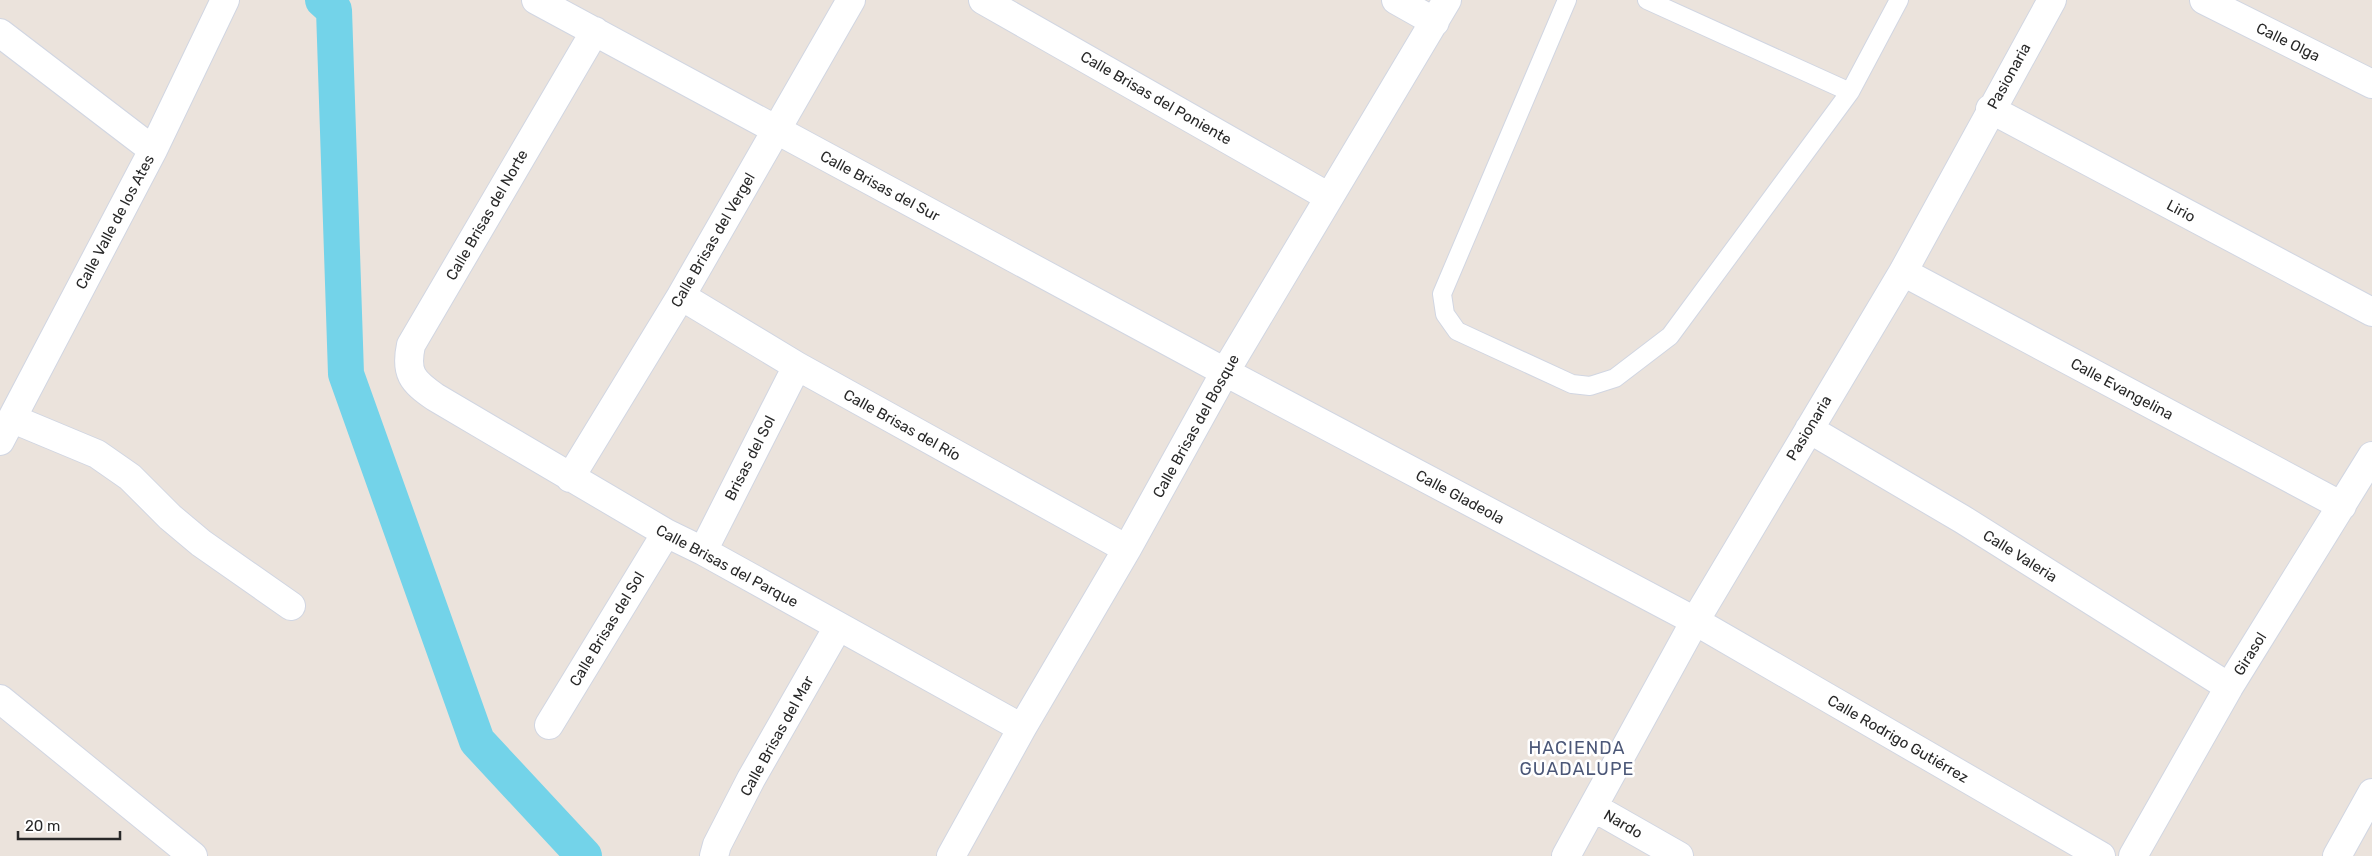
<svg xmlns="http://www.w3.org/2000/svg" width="2372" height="856" viewBox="0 0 2372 856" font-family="Rubik,sans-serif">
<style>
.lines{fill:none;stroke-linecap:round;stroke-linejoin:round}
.canal{stroke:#73d3e9;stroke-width:36}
.service-casing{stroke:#d1d6e2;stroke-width:20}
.minor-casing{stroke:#d1d6e2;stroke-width:30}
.service{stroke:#fff;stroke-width:18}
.minor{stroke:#fff;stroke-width:28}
.labels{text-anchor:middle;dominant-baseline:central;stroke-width:5;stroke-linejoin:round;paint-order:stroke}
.street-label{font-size:15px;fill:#292929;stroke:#fff}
.quarter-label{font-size:18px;letter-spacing:1px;fill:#4c5878;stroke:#fff}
</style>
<rect width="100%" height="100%" fill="#ebe3dc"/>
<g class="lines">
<path class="canal" d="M323,0L334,10L346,374L477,741L584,856"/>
<defs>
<path id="service" d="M1567,0L1442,294L1445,314L1457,331L1572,384L1590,386L1615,378L1670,336L1850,92
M1647,0L1850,92L1899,0"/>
<path id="minor" d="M536,0L1225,372L1695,621L2101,856
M983,0L1329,197
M1396,0L1435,22
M2204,0L2372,84
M595,31L411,345C405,373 412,381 435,397L666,533L703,551L1022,728
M0,33L153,150
M1990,109L2372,312
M1903,272L2342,506
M681,296L797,366L1127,549
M13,419L97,454L130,477L170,517L201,543L291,606
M1809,429L1962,519L2229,687
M0,441L153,150L225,0
M570,478L681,296L851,0
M703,551L797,366
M0,699L193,856
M549,725L666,533
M1593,807L1679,856
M714,856L717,845L751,779L838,627
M951,856L1022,728L1127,549L1225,372L1447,0
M1566,856L1695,621L1903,272L2052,0
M2133,856L2229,687L2372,456
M2337,856L2372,793"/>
</defs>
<use href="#service" class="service-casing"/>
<use href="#minor" class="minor-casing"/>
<use href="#service" class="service"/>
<use href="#minor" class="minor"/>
</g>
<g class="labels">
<g class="street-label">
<text transform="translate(2288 42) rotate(26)">Calle Olga</text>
<text transform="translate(2009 76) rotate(-61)">Pasionaria</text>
<text transform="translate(1156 98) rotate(30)">Calle Brisas del Poniente</text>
<text transform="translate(880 186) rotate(28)">Calle Brisas del Sur</text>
<text transform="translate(2181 211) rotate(28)">Lirio</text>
<text transform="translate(487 215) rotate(-60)">Calle Brisas del Norte</text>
<text transform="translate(115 222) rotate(-62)">Calle Valle de los Ates</text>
<text transform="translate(713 240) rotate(-60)">Calle Brisas del Vergel</text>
<text transform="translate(2122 389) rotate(28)">Calle Evangelina</text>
<text transform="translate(902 425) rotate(29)">Calle Brisas del Río</text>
<text transform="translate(1196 426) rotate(-61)">Calle Brisas del Bosque</text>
<text transform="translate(1809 428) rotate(-59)">Pasionaria</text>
<text transform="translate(750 458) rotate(-63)">Brisas del Sol</text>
<text transform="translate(1460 497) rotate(28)">Calle Gladeola</text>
<text transform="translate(2020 556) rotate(32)">Calle Valeria</text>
<text transform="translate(727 566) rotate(28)">Calle Brisas del Parque</text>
<text transform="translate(607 629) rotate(-59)">Calle Brisas del Sol</text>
<text transform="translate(2250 654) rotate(-58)">Girasol</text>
<text transform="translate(777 736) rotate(-61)">Calle Brisas del Mar</text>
<text transform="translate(1898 739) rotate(30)">Calle Rodrigo Gutiérrez</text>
<text transform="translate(1623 824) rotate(30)">Nardo</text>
</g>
<g class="quarter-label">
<text x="1577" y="748">HACIENDA<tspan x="1577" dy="21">GUADALUPE</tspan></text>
</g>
</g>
<path d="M18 831v8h102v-8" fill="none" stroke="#292929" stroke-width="2.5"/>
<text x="25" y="831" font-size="15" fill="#292929" stroke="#ffffff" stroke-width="4" paint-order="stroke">20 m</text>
</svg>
